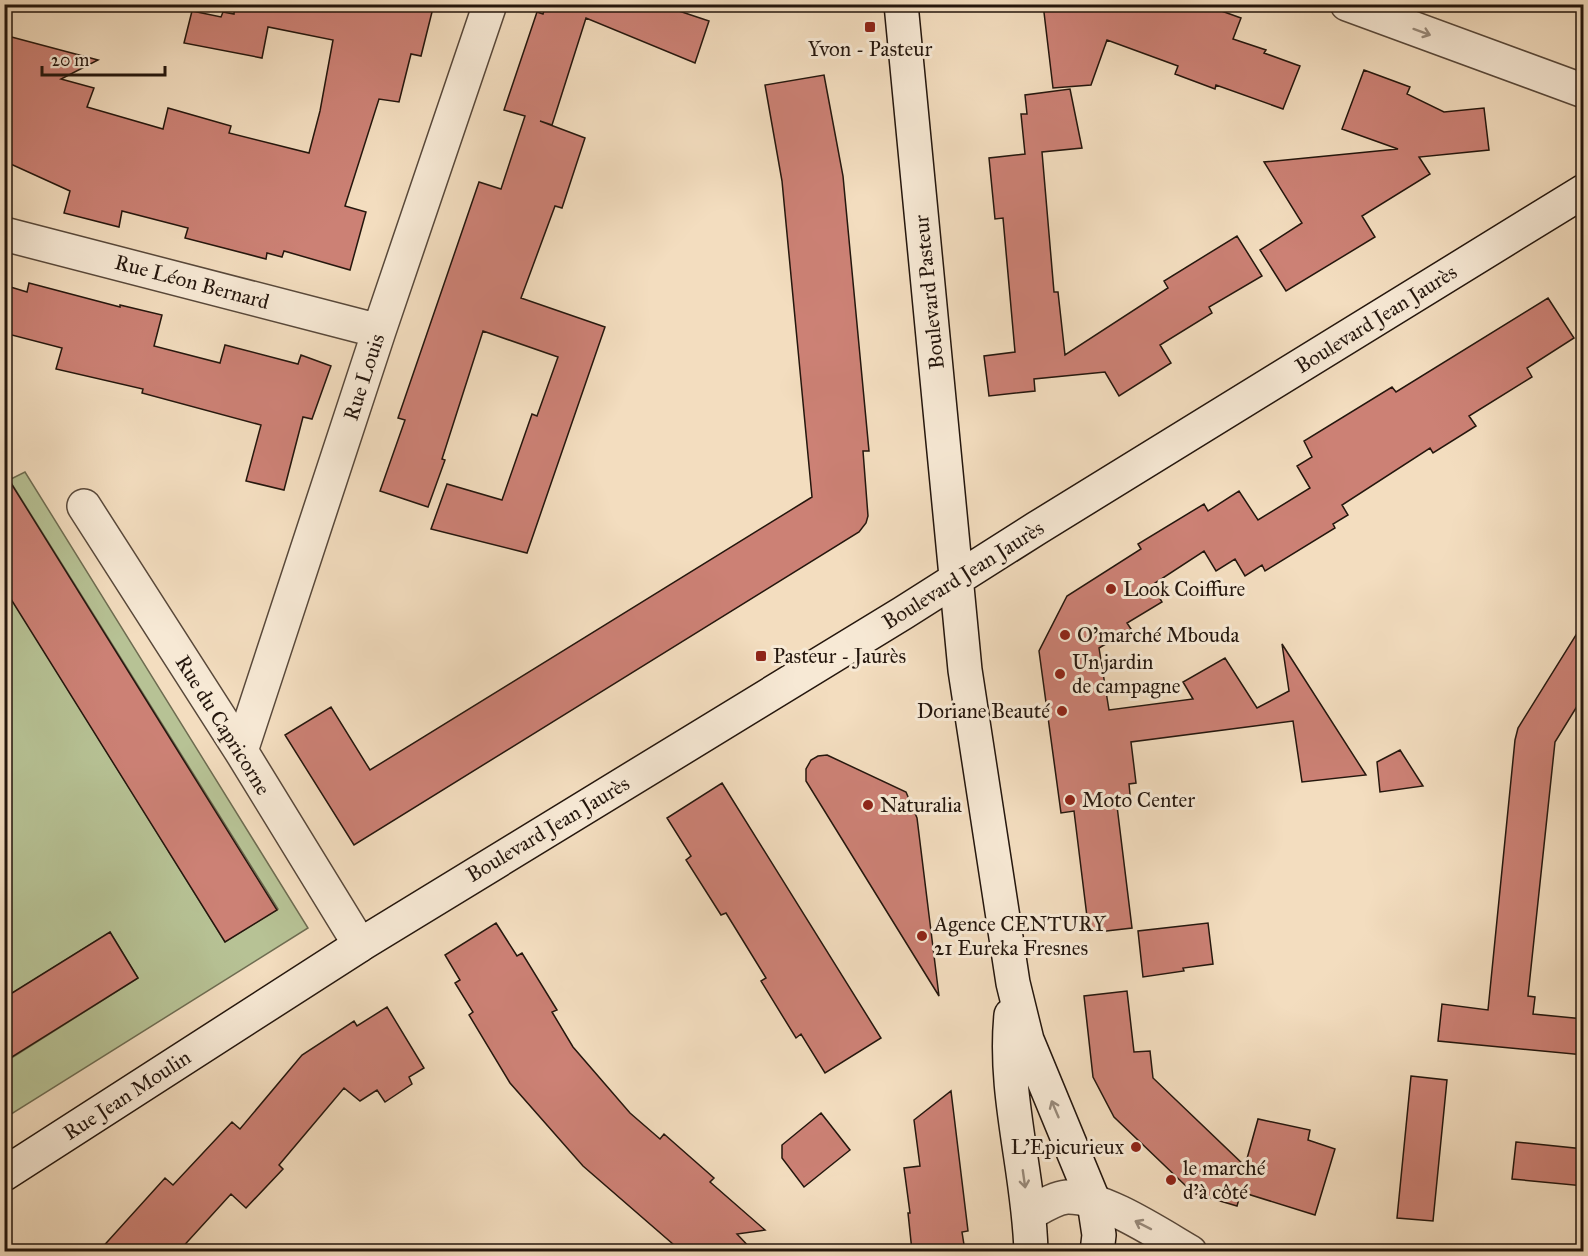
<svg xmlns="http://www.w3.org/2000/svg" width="1588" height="1256" viewBox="0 0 1588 1256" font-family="'IM FELL Great Primer',serif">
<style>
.green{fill:#b7c295;stroke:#6e6c51;stroke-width:1.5}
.building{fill:#cc8175;stroke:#24160d;stroke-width:1.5}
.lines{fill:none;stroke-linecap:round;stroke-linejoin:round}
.street-casing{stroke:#58483a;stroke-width:36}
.secondary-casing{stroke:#24160d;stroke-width:36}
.street{stroke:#f7e9d5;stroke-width:33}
.secondary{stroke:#f7e9d5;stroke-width:33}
.oneway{stroke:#988a7b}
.poi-dot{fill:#8f2418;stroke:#f7e9d5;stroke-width:2}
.labels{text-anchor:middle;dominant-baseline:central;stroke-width:6;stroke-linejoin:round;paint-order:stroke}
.poi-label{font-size:21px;fill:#24160d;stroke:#f7e9d5;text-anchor:start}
.street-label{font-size:21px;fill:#24160d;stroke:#f7e9d5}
</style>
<rect width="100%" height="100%" fill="#f3ddbf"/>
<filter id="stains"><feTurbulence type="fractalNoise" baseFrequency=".00333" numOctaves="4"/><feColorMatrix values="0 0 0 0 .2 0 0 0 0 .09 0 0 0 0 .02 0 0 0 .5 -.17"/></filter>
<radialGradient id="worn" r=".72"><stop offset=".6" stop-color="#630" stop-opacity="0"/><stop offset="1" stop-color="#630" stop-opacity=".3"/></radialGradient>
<path class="green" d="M4,469L11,479L25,472L308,928L5,1118V1062L138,978L110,932L5,998V588L225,942L278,909L10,481L5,484Z"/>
<path class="building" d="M235,4H434L421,56L411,54L399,102L379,99L345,206L366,212L350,270L284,251L282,257L267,253L266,259L220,247L185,238L188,228L122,211L119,227L64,213L70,191L4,161V35L98,60L61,79L94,88L87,107L163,129L168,108L231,126L229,133L309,153L320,111L333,40L268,27L262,58L184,43L192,11L221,17L223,12L234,14Z
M546,4H658L709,21L695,63L586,18L552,125L540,121L585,138L562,208L555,206L521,298L605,327L527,553L431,529L447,484L502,500L532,414L537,416L558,357L483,331L442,459L445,460L428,507L380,491L405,420L398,418L479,182L501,189L525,116L504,110L537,12L543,14Z
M1043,4H1202L1241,18L1233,39L1266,50L1264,53L1300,66L1283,109L1216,85L1215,89L1175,74L1178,66L1107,40L1091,85L1053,88Z
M1364,70L1410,87L1407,94L1444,112L1484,108L1489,150L1419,157L1430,174L1362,216L1375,237L1286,291L1260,250L1302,223L1264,162L1398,149L1342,129Z
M824,75L843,176L869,451H863L868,516L866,523L859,532L354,845L285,735L331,707L370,770L812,497L782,181L765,85Z
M1070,89L1082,148L1042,152L1054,292H1058L1065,355L1168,288L1164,281L1237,236L1262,276L1209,307L1212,313L1160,345L1171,363L1119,396L1105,372L1034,379L1035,391L989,396L984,356L1015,352L1003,218L995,219L989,158L1025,154L1021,114H1027L1025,95Z
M29,283L120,307V305L162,315L154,346L220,363L225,345L298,364L301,355L331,366L312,419L303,417L284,490L246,481L261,425L142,393L143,389L56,369L62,348L4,333V285L27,292Z
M1548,298L1574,338L1527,368L1532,377L1469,416L1476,426L1433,453L1430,448L1342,505L1348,515L1333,524L1335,528L1265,571L1262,565L1245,576L1235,559L1216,571L1204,551L1152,585L1162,602L1127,623L1131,629L1099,648L1109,710L1193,699L1183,682L1225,658L1257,708L1289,691L1282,644L1366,775L1302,782L1293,721L1131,742L1136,783L1129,784L1131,804L1117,806L1132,928L1089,933L1074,811L1061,813L1039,651L1067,596L1141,549L1138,544L1204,504L1208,511L1239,491L1258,520L1310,488L1297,466L1312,457L1304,441L1392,387L1396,392Z
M4,472L277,910L225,942L4,588Z
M1584,622V695L1555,742L1528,996L1535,997L1533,1014L1584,1019V1055L1438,1041L1442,1004L1488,1010L1515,740L1518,728Z
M1400,750L1423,786L1380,792L1377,762Z
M827,755L906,792L917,818L939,996L806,781V769L811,760L818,756Z
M722,783L881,1038L825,1073L801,1034L796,1038L761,981L766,978L726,913L721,915L686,860L691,856L667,818Z
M496,923L517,956L522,953L557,1010L552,1012L573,1047L630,1113L660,1139L664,1134L714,1178L710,1182L765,1230L737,1234L753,1251H681L583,1166L510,1083L469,1015L473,1012L455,983L460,980L445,955Z
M1208,923L1213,964L1183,968L1184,971L1143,977L1138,931Z
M110,932L138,978L4,1062V998Z
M1127,991L1134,1052L1150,1051L1153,1078L1245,1166L1258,1119L1310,1130L1308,1140L1335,1149L1315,1215L1241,1192L1237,1206L1186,1191V1186L1114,1117L1093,1077L1084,996Z
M387,1007L424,1068L409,1077L412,1084L385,1102L377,1090L360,1101L344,1088L279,1165L283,1169L246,1208L231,1194L179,1251H99L165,1178L173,1185L232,1122L240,1129L302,1055L354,1021L357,1026Z
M1411,1076L1447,1080L1433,1221L1397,1218Z
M951,1091L968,1231L962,1232L965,1251H912L908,1213H910L904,1168L920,1166L914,1120Z
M821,1113L850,1150L804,1187L782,1158V1145Z
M1516,1142L1584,1149V1186L1512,1179Z"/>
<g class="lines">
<defs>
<path id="street" d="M1347,4L1584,91
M4,234L379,331
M84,506L241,751L360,945
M241,751L379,331L490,4
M1029,1214C1040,1208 1054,1198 1067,1197C1102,1196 1159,1234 1190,1252"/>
<path id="secondary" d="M901,4L965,670L1013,983L1027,1040L1094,1202L1099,1235L1097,1252
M1011,1015C1003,1094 1029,1173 1031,1252
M4,1174L360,945L903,613L1037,528L1584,191"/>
</defs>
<use href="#street" class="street-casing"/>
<use href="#secondary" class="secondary-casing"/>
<use href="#street" class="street"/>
<use href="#secondary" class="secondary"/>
</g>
<defs><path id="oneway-shaft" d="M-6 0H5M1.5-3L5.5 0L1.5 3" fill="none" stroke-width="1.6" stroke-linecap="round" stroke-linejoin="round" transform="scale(1.5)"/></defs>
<g class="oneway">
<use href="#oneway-shaft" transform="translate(1422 32) rotate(20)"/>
<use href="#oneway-shaft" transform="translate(1055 1109) rotate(-113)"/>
<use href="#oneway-shaft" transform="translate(1024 1179) rotate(82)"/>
<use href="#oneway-shaft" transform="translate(1143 1225) rotate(-153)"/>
</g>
<g class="poi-dot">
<rect x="864" y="21" width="12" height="12" rx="3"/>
<circle cx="1111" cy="589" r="6"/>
<circle cx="1065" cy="635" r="6"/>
<rect x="755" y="650" width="12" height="12" rx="3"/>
<circle cx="1060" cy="674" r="6"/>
<circle cx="1062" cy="711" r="6"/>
<circle cx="1070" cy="800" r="6"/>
<circle cx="868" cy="805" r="6"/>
<circle cx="922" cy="936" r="6"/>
<circle cx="1136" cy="1147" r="6"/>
<circle cx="1171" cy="1180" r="6"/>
</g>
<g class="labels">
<g class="poi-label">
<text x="870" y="49" text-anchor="middle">Yvon - Pasteur</text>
<text x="1123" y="589">Look Coiffure</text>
<text x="1077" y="635">O'marché Mbouda</text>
<text x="773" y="656">Pasteur - Jaurès</text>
<text x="1072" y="662">Un jardin<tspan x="1072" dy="24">de campagne</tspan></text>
<text x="1050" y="711" text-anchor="end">Doriane Beauté</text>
<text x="1082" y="800">Moto Center</text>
<text x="880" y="805">Naturalia</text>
<text x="934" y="924">Agence CENTURY<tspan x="934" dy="24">21 Eureka Fresnes</tspan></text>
<text x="1124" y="1147" text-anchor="end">L'Epicurieux</text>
<text x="1183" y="1168">le marché<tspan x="1183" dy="24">d'à côté</tspan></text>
</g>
<g class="street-label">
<text transform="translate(192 282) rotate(15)">Rue Léon Bernard</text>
<text transform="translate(929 292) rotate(-96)">Boulevard Pasteur</text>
<text transform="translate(1376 319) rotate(-32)">Boulevard Jean Jaurès</text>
<text transform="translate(364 377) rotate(-72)">Rue Louis</text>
<text transform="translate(963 575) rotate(-32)">Boulevard Jean Jaurès</text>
<text transform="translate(223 725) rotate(58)">Rue du Capricorne</text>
<text transform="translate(548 829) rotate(-31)">Boulevard Jean Jaurès</text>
<text transform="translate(127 1095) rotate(-33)">Rue Jean Moulin</text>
</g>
</g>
<rect width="1588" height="1256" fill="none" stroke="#f3ddbf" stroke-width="24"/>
<rect x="6" y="6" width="1576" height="1244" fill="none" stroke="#24160d" stroke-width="3"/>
<rect x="12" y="12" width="1564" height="1232" fill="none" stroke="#24160d" stroke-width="1.5"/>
<path d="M42 66v9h123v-9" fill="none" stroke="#24160d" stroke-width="3"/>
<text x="51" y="66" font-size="18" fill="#24160d" stroke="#f7e9d5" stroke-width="4.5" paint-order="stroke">20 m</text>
<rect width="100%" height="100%" filter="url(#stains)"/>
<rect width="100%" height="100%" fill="url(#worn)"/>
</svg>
